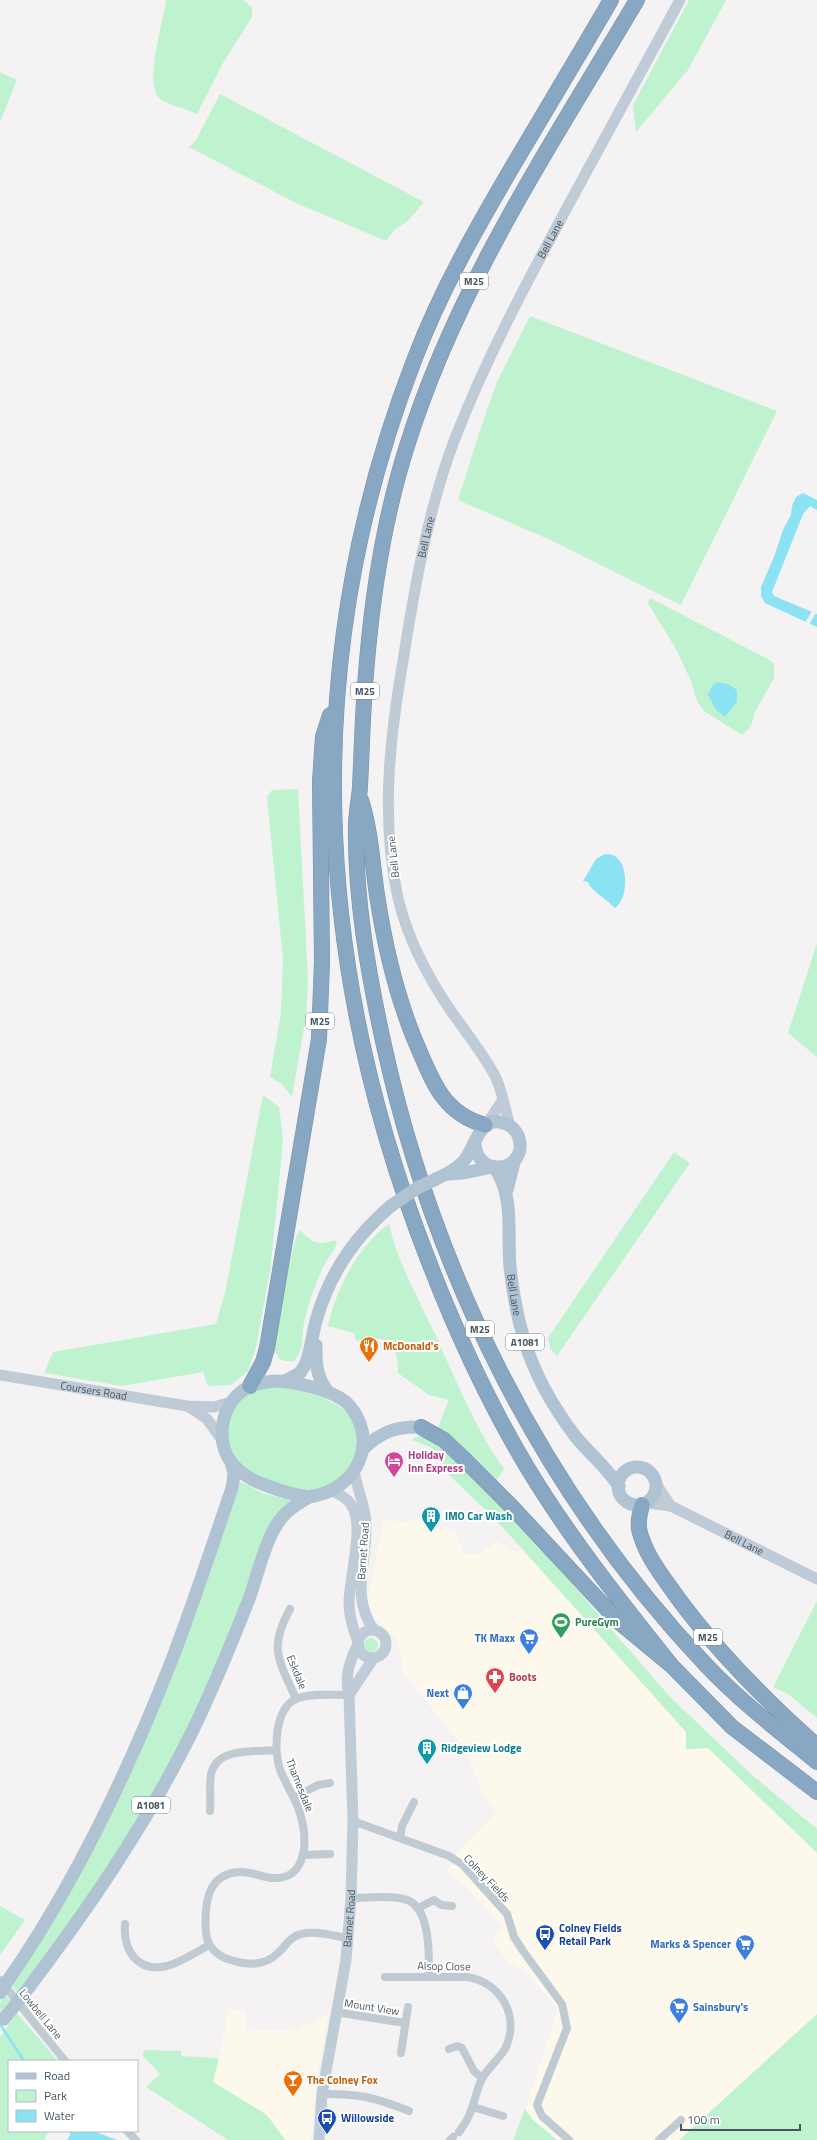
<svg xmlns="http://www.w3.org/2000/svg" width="817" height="2140" viewBox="0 0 817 2140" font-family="'Titillium Web',sans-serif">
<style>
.commercial{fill:#fdf8ec}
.green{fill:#bff3d0}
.water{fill:#8ae2f2}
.pier{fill:#f4f2f2}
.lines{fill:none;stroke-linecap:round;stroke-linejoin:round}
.stream{stroke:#8ae2f2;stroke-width:2.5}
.highway-casing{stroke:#7292af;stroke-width:16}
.street{stroke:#bfcad2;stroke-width:8}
.secondary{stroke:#bfcbd6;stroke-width:11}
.primary{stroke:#b0c3d2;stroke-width:13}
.highway{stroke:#87a7c3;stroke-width:15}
.primary-bridge{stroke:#b0c3d2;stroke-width:13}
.labels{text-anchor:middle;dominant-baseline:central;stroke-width:4;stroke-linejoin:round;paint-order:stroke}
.shield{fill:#fff;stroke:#7f8990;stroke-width:1}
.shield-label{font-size:10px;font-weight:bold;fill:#485661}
.street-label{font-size:11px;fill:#485661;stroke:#fff}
.food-label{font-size:11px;font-weight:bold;fill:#c56008;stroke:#fff;text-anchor:start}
.hotel-label{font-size:11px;font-weight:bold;fill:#b23c85;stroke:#fff;text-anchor:start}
.culture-label{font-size:11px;font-weight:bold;fill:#0d838f;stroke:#fff;text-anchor:start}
.leisure-label{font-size:11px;font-weight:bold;fill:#27864d;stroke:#fff;text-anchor:start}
.shop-label{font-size:11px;font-weight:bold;fill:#366cbe;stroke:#fff;text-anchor:end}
.health-label{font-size:11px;font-weight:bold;fill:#be3a42;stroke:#fff;text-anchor:start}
.transit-label{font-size:11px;font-weight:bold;fill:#164399;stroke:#fff;text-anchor:start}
</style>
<rect width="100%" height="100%" fill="#f4f2f2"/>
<path class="commercial" d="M417,1518L455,1532L465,1554H479L497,1541L516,1552L522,1549L686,1732V1749L708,1748L817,1853V2014L679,2140H557L533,2120L525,2109L558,2010L526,1971L508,1962L493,1942L494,1938L503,1927L464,1884L447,1873L457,1852L497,1812L481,1790L465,1749L404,1674L397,1641L375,1617L367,1601L384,1519L397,1524Z
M229,2009L246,2010V2029L293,2031L328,2014L313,2104L311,2140H285L267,2115L213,2082Z"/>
<path class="green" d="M166,0H243L252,7V17L223,63L197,114C189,110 164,103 160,99C143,83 164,21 166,0Z
M689,0H726L688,70L636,132L633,105Z
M0,72L17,80L0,122Z
M220,94L424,202L407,222L395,229L386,241L296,203L189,147L196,140Z
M530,316L777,411L681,605L555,542L458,500L481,427L497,382Z
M650,598L770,660L774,664V678L755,712L751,726L742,735L704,711L697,701L691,681L676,649L648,603Z
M298,789L308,980L306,1016L292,1097L282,1084L270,1077L281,1013L283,960L267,797L272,790Z
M817,943V1057L788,1033Z
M263,1095L279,1107L283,1138L278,1194L270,1271L256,1347L248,1371L231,1385L208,1386L203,1372L122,1386L44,1373L53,1352L216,1324L225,1293Z
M674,1152L690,1163L557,1356L550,1348L548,1338Z
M389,1224C397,1261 417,1296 433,1330C455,1377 474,1427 504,1469L496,1481L453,1439L437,1429L449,1400L429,1395L398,1373L397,1357L390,1341L374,1338L356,1341L354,1333L328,1326C336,1289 358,1246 389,1224Z
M300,1230C313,1243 316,1246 335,1240L337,1243C334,1252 327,1259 323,1267C315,1285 308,1304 304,1323C301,1337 305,1349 294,1361H286L279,1359L274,1348L281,1300L296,1237Z
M285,1387C322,1396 369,1406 354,1457C351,1466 341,1481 331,1484C326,1486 321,1488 317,1489C304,1492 262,1481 252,1474C246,1470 237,1461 233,1455C218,1434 233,1400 255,1390C264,1386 275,1387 285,1387Z
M426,1435L508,1509L503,1518L514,1517L671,1698L751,1774L817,1829V1853L708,1748L686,1749V1732L497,1521L449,1475L432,1448L412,1440L415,1437Z
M239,1481L262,1493L291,1500C265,1526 255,1566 242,1599C223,1648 204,1697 180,1743C134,1833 77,1913 18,1994L12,1986L114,1803Z
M817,1601V1718L788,1694L773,1687Z
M364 1645a7 7 0 1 1 14 0a7 7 0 1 1-14 0Z
M0,1906L25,1920L0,1955Z
M5,1995L12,2002L0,2018V2003Z
M17,2013L58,2061H9V2131H49L44,2140H0V2037Z
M817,2014V2140H679Z
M145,2050L181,2051V2056L219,2058L213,2082L267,2115L285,2140H228L146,2087L160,2074L142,2055Z
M525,2109L533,2120L557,2140H513Z"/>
<path class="water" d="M803,493L817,500V510L810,506L803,514L772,592L774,596L817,614V627L765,603L761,596V587L774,557L783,530L791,515L792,506L796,497Z
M718,682L728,684L737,690V702L725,717L716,710L708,695L712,686Z
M605,854C630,852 630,897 615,908C609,901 590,890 588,882L583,881L596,859Z
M73,2131H93L117,2140H67Z"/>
<path class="pier" d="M812,611L816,613L809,625L805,623Z"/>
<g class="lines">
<path class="stream" d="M0,2024L24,2061
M70,2131L72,2134"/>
<defs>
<path id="highway" d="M611,0C579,55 546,110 514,164C477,227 441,290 415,358C298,659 312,964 429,1262C456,1332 488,1402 527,1467C569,1537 620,1601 671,1665
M637,0C552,144 457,285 407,446C379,534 368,627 363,718C362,741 361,764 360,787C359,800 356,813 356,826C355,898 368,972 383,1041C433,1272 543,1493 706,1665C740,1701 779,1731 817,1762
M361,800C371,832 372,862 377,895C385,948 397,1000 419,1050C434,1085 445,1114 485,1125
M250,1386L263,1362L267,1348L319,1039L322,962L320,781L323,737L330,715
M421,1427L444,1440L463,1458L512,1507L619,1622L671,1665L732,1727L817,1792
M642,1505C640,1512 638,1521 639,1529C644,1551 657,1569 670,1587C712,1647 763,1698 817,1746"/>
</defs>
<use href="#highway" class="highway-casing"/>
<path class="street" d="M290,1609C268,1649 279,1660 296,1699
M295,1797L318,1785L330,1783
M210,1811C211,1799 209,1785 211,1774C217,1747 254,1752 276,1750
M353,1821L449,1856L463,1865L507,1914L514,1937L523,1951L562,2004L567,2028L537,2105L542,2116L569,2140
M400,1838L402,1826L414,1802
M304,1855L330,1854
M351,1898C368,1898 388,1895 404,1899C431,1905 429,1955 429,1977
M418,1908L434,1900L441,1905L452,1906
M125,1924C123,1950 137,1973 167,1966C182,1962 196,1952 209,1945
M348,1938C334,1936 315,1930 301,1934C289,1937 286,1946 278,1953C263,1968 243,1965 225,1958C214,1953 207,1944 206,1932C204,1904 207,1872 242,1872C252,1872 262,1877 272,1878C304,1880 307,1848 303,1825C299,1803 289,1791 281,1772C273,1752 274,1707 298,1698C313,1693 333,1695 349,1695
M385,1977H467C500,1982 520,2015 506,2047C500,2059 488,2067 482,2079C476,2090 475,2102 470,2113C468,2120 463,2126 459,2132
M0,1980L65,2061
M335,2012L405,2023
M449,2049L457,2046L462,2048L474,2071L482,2078
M401,2053L408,2007
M322,2094C360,2094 374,2097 409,2111
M473,2107L503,2116
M127,2131L136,2140
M450,2140L453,2137
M659,2140L681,2120"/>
<g class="secondary">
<path d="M487,1124L502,1101"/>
<path id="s1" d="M510,1126C505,1110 502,1088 494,1074C482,1053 467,1033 453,1014C428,978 408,940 398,898C381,821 389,744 402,667C414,591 427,513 454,441C486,358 527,282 569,204C606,136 643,68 680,0"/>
<path id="s2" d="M0,1375L187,1406L214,1407L231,1402"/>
<path d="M189,1407L207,1419L222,1440"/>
<path d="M354,1471C357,1490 366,1506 366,1525C367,1563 350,1597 374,1630"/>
<path d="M656,1484L671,1506"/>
<path d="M332,1491C341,1495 349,1499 353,1508C364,1530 349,1578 349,1603C349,1617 353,1629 358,1642"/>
<path id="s3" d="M647,1503L671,1506L817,1579"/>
<circle cx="372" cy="1644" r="14"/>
<path d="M349,1695L373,1659"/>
<path id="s4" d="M319,2140L322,2094L346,1960L351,1898L353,1821L349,1695C344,1677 350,1660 358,1644"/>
</g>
<g class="primary">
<path id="s5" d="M494,1167C515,1196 507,1234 510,1267C513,1293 517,1318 525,1342C535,1376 554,1408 575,1436C590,1454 605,1466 619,1486"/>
<path d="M448,1174L464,1173L492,1167"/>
<path d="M434,1180C445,1175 455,1170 463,1162C476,1148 479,1112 506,1124C514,1127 519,1134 520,1143C523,1173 476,1177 475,1143"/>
<path d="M507,1190L515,1159"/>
<path d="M316,1345C316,1363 316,1377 328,1392"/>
<path d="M274,1381C293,1381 334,1390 348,1404C380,1439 358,1488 314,1496C303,1498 289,1493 279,1490C261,1484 244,1478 232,1463C213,1440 222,1398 251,1386C258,1383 266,1382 274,1381Z"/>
<path d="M285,1381L300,1373L305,1365C311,1351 312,1335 316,1321C329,1274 355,1236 392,1205"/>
<path d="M363,1449C381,1432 396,1426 421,1427"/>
<circle cx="637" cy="1486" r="19"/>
<path d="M9,1979C76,1882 128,1772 171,1662C193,1605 212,1546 232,1488L234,1474L231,1462"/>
<path d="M20,1999C84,1915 145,1827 192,1732C212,1691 230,1647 247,1604C258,1578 265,1533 286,1513C293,1506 302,1501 311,1496"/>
</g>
<use href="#highway" class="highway"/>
<path class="primary-bridge" d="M392,1205L417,1188L434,1180
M0,1993L9,1979
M4,2019L20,1999"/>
</g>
<defs>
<symbol id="restaurant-pin" viewBox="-11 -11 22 30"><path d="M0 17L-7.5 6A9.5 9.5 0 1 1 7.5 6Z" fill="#e8710a" stroke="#fff"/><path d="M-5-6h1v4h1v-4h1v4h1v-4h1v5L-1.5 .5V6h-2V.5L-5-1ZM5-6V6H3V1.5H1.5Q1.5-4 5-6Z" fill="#fff"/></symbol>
<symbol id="hotel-pin" viewBox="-11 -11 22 30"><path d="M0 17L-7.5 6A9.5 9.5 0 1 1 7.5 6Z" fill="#d1479c" stroke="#fff"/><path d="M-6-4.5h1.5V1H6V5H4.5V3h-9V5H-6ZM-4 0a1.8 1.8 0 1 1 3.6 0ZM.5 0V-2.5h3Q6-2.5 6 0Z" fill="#fff"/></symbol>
<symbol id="building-pin" viewBox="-11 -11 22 30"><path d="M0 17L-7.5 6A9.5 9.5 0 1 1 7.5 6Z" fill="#0f9aa8" stroke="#fff"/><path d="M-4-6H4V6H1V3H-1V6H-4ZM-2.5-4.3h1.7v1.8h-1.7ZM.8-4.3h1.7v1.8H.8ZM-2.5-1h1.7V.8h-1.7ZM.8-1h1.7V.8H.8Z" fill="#fff"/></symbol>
<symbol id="stadium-pin" viewBox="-11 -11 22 30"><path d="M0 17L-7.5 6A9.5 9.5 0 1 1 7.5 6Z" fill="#2e9e5b" stroke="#fff"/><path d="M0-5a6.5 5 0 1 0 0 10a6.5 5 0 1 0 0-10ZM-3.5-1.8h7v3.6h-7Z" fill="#fff"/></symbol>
<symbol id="supermarket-pin" viewBox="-11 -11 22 30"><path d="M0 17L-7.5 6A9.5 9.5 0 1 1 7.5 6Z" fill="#3f7fe0" stroke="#fff"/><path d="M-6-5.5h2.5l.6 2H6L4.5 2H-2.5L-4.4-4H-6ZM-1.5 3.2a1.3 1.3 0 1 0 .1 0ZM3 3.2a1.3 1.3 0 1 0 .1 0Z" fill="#fff"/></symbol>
<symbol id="pharmacy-pin" viewBox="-11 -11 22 30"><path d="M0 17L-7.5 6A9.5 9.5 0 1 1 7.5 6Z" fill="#e0444e" stroke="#fff"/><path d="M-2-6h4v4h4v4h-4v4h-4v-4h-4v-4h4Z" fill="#fff"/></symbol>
<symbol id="shop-pin" viewBox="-11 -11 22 30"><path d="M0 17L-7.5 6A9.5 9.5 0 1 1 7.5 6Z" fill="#3f7fe0" stroke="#fff"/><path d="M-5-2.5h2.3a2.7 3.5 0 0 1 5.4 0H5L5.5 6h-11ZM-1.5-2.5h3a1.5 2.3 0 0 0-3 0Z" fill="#fff"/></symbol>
<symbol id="bus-pin" viewBox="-11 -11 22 30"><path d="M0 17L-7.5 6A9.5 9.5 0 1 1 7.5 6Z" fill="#1a4fb4" stroke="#fff"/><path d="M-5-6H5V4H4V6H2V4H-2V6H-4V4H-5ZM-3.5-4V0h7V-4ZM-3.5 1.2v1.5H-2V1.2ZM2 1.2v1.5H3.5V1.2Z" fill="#fff"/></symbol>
<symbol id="bar-pin" viewBox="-11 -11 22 30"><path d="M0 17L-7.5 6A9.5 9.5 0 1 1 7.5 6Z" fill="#e8710a" stroke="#fff"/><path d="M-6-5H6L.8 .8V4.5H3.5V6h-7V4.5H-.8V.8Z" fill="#fff"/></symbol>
</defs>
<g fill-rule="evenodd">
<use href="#restaurant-pin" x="358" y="1335" width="22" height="30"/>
<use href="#hotel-pin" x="383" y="1450" width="22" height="30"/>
<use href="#building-pin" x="420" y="1505" width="22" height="30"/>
<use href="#stadium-pin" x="550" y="1611" width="22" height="30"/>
<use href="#supermarket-pin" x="518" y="1627" width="22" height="30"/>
<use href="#pharmacy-pin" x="484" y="1666" width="22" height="30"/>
<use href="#shop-pin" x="452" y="1682" width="22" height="30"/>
<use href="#building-pin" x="416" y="1737" width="22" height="30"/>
<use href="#bus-pin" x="534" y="1923" width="22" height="30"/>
<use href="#supermarket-pin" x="734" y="1933" width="22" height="30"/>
<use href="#supermarket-pin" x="668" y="1996" width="22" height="30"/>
<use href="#bar-pin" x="282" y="2069" width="22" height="30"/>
<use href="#bus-pin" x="316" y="2107" width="22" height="30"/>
</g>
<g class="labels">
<g class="shield">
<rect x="460" y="273" width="28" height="16" rx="3"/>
<rect x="351" y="683" width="28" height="16" rx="3"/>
<rect x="306" y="1013" width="28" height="16" rx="3"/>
<rect x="466" y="1321" width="28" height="16" rx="3"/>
<rect x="506" y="1334" width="38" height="16" rx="3"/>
<rect x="694" y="1629" width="28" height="16" rx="3"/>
<rect x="132" y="1797" width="38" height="16" rx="3"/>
</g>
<g class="shield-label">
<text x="474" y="281">M25</text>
<text x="365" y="691">M25</text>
<text x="320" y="1021">M25</text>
<text x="480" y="1329">M25</text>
<text x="525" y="1342">A1081</text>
<text x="708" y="1637">M25</text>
<text x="151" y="1805">A1081</text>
</g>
<g class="street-label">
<text stroke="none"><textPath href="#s1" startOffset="945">Bell Lane</textPath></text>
<text stroke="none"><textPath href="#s1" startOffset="621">Bell Lane</textPath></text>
<text transform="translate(393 857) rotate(-96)">Bell Lane</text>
<text stroke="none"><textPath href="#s5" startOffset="131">Bell Lane</textPath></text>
<text stroke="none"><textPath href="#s2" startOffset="95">Coursers Road</textPath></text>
<text stroke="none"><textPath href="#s3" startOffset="106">Bell Lane</textPath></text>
<text transform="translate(363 1551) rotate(-86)">Barnet Road</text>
<text transform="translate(297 1672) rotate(68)">Eskdale</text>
<text transform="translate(300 1785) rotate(68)">Thamesdale</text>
<text transform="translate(487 1878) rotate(46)">Colney Fields</text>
<text stroke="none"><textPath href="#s4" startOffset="224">Barnet Road</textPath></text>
<text transform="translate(444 1966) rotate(1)">Alsop Close</text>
<text transform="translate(372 2007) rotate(9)">Mount View</text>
<text transform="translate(41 2014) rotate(51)">Lowbell Lane</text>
</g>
<g class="food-label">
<text x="383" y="1346">McDonald's</text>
<text x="307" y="2080">The Colney Fox</text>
</g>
<g class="hotel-label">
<text x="408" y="1455">Holiday<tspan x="408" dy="13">Inn Express</tspan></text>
</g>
<g class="culture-label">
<text x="445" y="1516">IMO Car Wash</text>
<text x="441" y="1748">Ridgeview Lodge</text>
</g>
<g class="leisure-label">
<text x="575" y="1622">PureGym</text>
</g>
<g class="shop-label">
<text x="515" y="1638">TK Maxx</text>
<text x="449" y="1693">Next</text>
<text x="731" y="1944">Marks &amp; Spencer</text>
<text x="693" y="2007" text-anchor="start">Sainsbury's</text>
</g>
<g class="health-label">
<text x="509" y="1677">Boots</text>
</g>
<g class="transit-label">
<text x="559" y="1928">Colney Fields<tspan x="559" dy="13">Retail Park</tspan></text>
<text x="341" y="2118">Willowside</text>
</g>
</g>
<rect x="8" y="2060" width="130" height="72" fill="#ffffff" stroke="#b6bbc0"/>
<rect x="16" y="2073" width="20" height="6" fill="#b0c3d2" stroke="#b6bbc0"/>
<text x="44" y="2080" font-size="12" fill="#485661">Road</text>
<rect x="16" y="2090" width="20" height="12" fill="#bff3d0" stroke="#b6bbc0"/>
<text x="44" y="2100" font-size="12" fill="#485661">Park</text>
<rect x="16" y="2110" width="20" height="12" fill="#8ae2f2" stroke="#b6bbc0"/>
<text x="44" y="2120" font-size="12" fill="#485661">Water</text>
<path d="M681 2124v6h119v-6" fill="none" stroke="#485661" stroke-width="2"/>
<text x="687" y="2124" font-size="12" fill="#485661" stroke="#ffffff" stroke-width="3" paint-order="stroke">100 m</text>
</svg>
